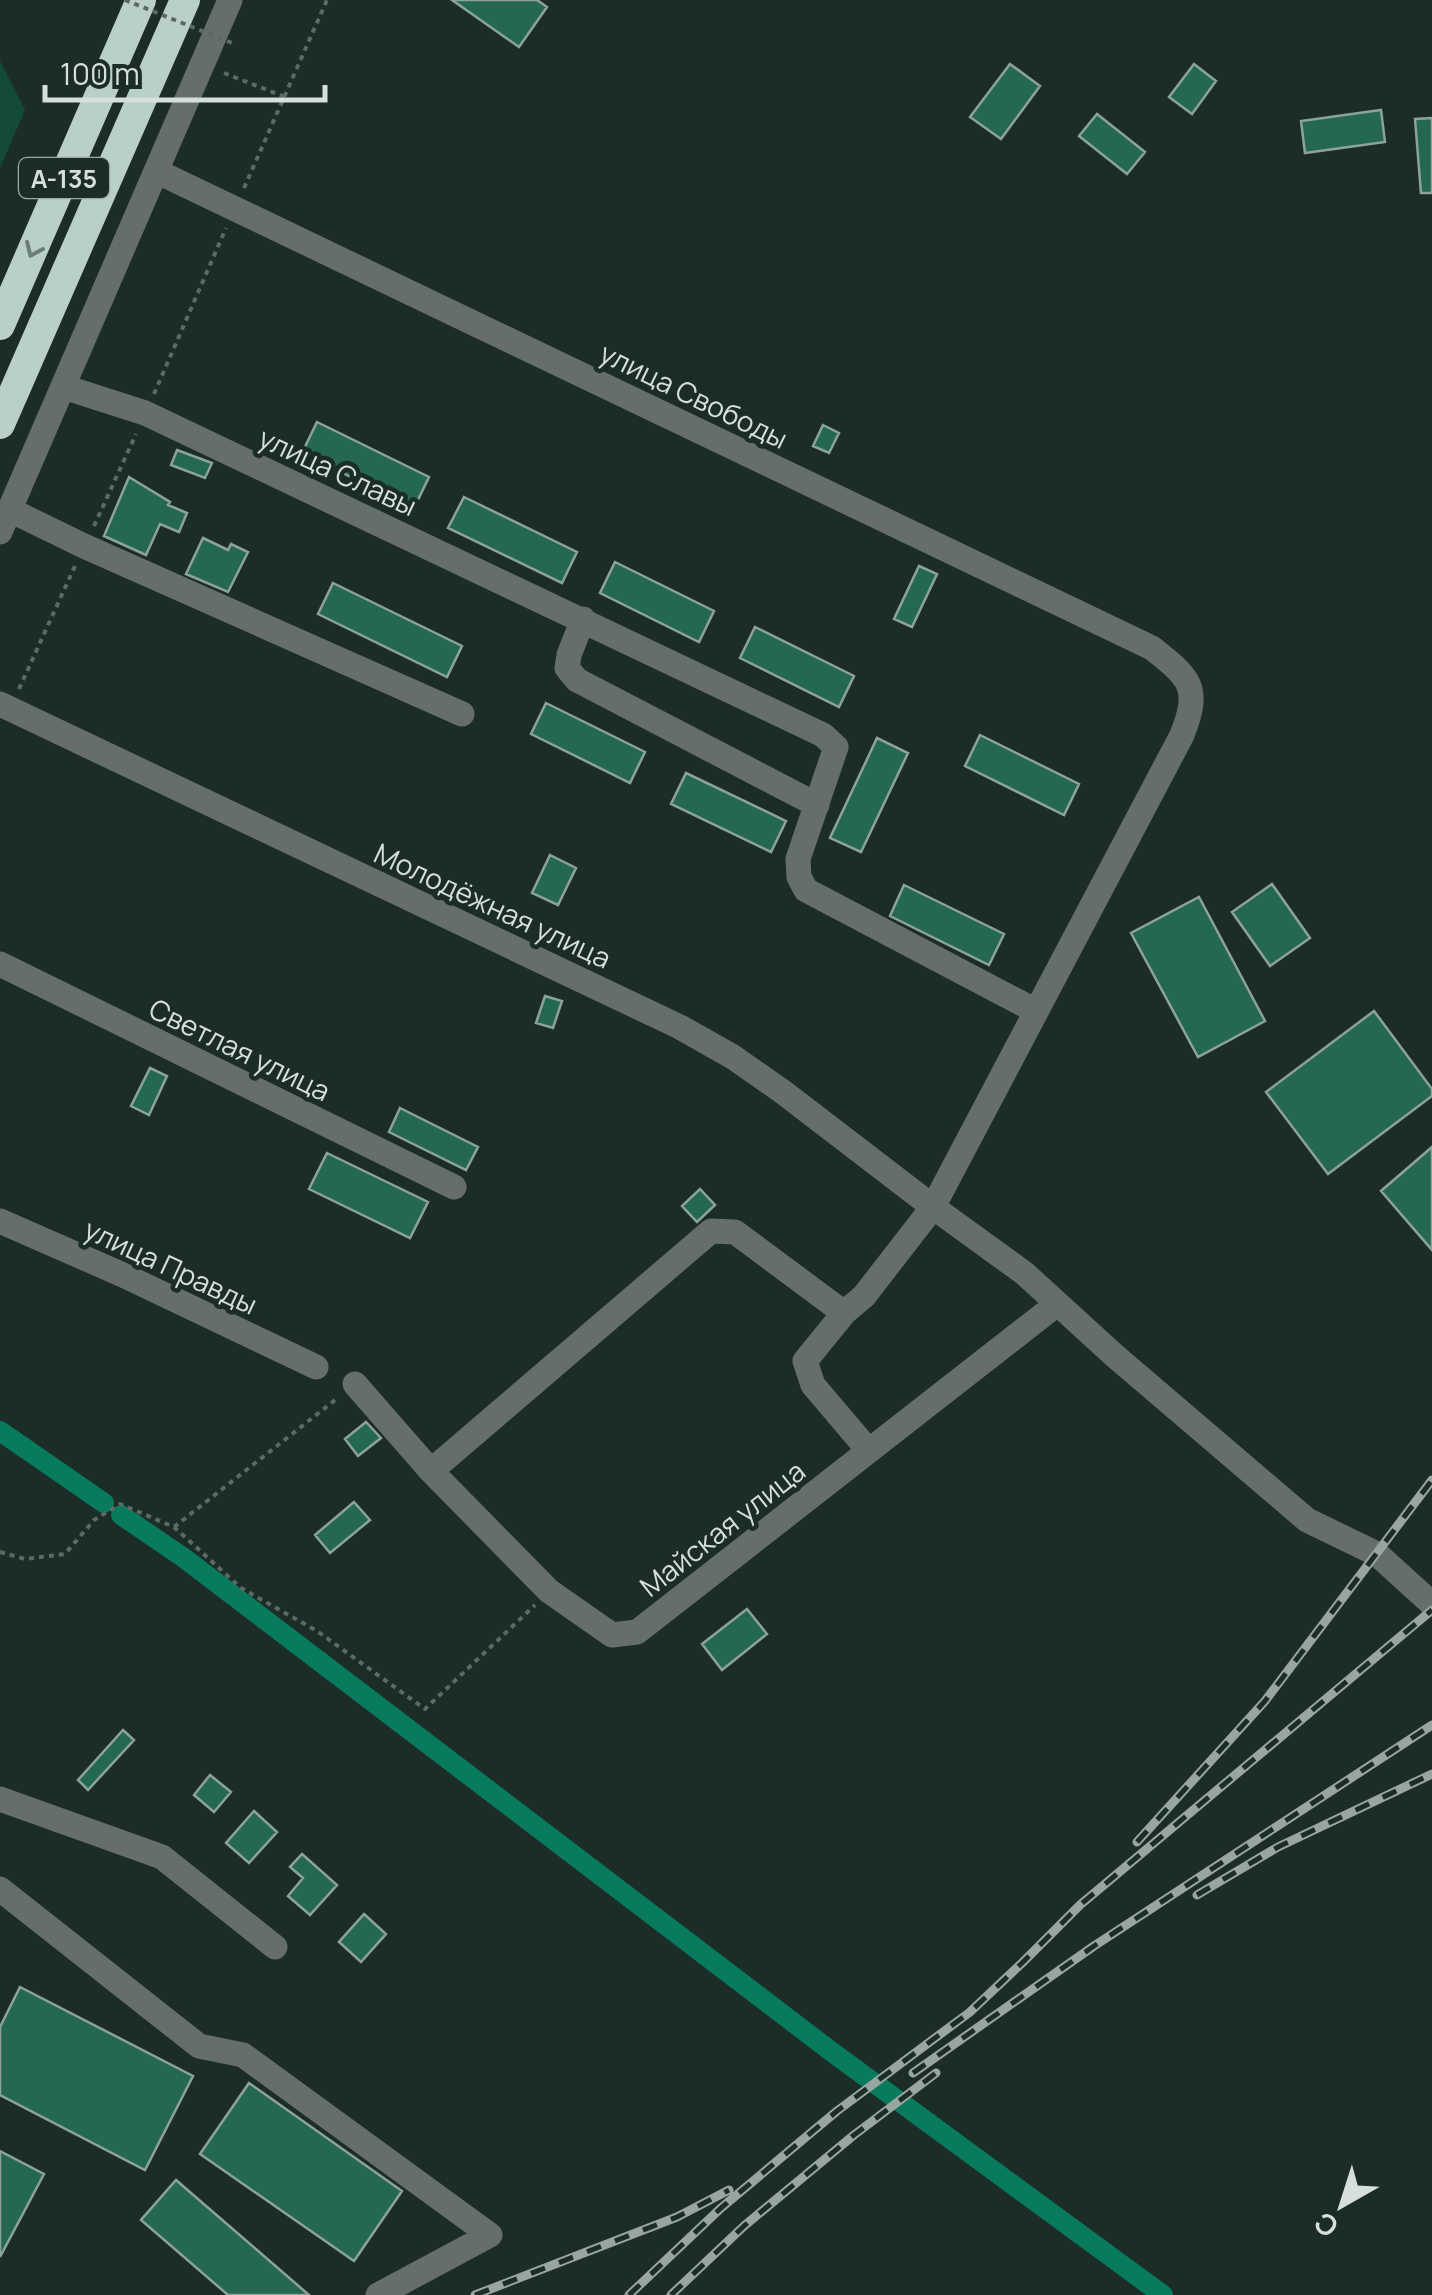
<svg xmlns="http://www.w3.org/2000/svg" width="1432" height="2295" viewBox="0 0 1432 2295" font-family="Manrope,sans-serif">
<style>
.green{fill:#144a3a}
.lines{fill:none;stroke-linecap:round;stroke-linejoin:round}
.canal{stroke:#087b5e;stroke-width:20}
.building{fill:#246752;stroke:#8da29a;stroke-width:2.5}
.path{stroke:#5b6a64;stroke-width:4;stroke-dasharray:5 5;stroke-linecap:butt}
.minor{stroke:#656e6a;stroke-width:25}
.highway{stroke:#bacfc6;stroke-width:30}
.rail-casing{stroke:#99a5a0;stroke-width:9}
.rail{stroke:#1b2d26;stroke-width:5;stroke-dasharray:15;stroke-linecap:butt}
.path-bridge{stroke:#5b6a64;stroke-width:4;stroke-dasharray:5 5;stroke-linecap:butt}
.oneway{stroke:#6a7e76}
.labels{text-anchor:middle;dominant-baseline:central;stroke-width:9;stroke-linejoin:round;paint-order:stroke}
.shield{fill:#1b2d26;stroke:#9daaa5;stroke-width:2.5}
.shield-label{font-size:25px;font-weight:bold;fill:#d5dfdb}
.street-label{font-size:28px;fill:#d5dfdb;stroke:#1b2d26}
</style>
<rect width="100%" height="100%" fill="#1b2d26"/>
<path class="green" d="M0,61L25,110L0,168Z"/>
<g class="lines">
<path class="canal" d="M0,1431L104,1503
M121,1515L184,1558L832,2052L1163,2295"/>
</g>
<path class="building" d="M452,0H537L547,7L519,47Z
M1010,64L1040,86L1001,139L970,117Z
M1194,64L1216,81L1192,114L1169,97Z
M1381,110L1385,142L1305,153L1301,121Z
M1097,114L1145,152L1127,174L1079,136Z
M1432,118V193H1421L1415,119Z
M317,422L429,477L414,508L302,453Z
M823,425L839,433L829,453L813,446Z
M177,450L212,463L205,478L171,465Z
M129,477L170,502L168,505L187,513L179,532L160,524L146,555L104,536Z
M464,497L577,552L562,583L448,528Z
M203,538L228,550L231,544L248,552L228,592L186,574Z
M615,562L714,611L699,642L600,593Z
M919,566L937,574L912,627L894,619Z
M333,583L462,646L447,677L318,614Z
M755,627L854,676L839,707L740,658Z
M546,703L645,752L630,783L531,734Z
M980,735L1079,784L1064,815L965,766Z
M877,738L908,753L861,852L830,838Z
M686,773L786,821L771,852L671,804Z
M550,855L576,868L558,905L532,893Z
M1272,884L1310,938L1270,966L1232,912Z
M904,885L1004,934L989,965L890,916Z
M1199,897L1265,1021L1198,1057L1131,933Z
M545,996L562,1001L553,1028L536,1023Z
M1374,1011L1432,1089V1096L1328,1174L1266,1092Z
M150,1068L167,1076L149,1115L131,1106Z
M400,1108L478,1147L466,1170L389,1132Z
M1432,1147V1250L1381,1191Z
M327,1153L428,1202L410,1238L309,1189Z
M700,1189L715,1205L697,1222L682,1206Z
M366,1422L381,1438L358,1456L345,1439Z
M354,1502L370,1520L330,1553L315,1535Z
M747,1609L767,1634L722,1670L702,1644Z
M123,1730L134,1740L88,1790L78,1780Z
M210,1775L231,1792L214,1812L194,1795Z
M254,1811L277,1832L249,1863L226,1843Z
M302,1854L337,1885L310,1915L288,1896L303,1878L290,1867Z
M364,1914L386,1934L361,1962L339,1942Z
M20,1987L193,2076L145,2170L0,2095V2027Z
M249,2083L402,2191L354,2261L200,2154Z
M0,2151L44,2174L0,2257Z
M176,2180L309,2295H228L141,2220Z"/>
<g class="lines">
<path class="path" d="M224,73L285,97
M244,188L327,0
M154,394L226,228
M94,526L136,434
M19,689L75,566
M174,1527L339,1397
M0,1552L25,1559L65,1554L94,1520L120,1504L174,1527L241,1588L317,1631L425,1709L535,1605"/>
<path class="minor" d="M158,172L1152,648C1190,678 1201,687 1182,735L933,1207L864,1296L844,1313L735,1232L711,1231L431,1471L549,1591L612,1635L637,1632L1057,1304
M64,387L145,413L823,735L836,747L798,859L799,877L806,890L1036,1011
M10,510L84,546L462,714
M0,532L230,0
M583,619L569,655L567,668L577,680L817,805
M0,704L680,1027L733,1057L783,1092L933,1207L1024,1273L1115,1356L1307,1520L1377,1554L1432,1604
M0,964L454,1187
M0,1221L123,1275L316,1367
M844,1313L805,1361L813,1385L869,1451
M355,1384L431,1471
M0,1799L162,1857L275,1947
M0,1889L199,2046L243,2055L490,2235L378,2295"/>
<path class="highway" d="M0,325L141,0
M0,424L185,0"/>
<defs>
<path id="rail" d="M1137,1842L1265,1701L1432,1480
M1197,1895L1278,1847L1432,1774
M913,2073L1094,1946L1432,1725
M475,2295L677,2217L729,2190
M629,2295L721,2208L837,2111L970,2012L1022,1963L1080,1905L1432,1610
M671,2295L744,2226L854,2135L936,2073"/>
</defs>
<use href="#rail" class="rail-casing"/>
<use href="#rail" class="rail"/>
<path class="path-bridge" d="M125,0L232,43"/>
</g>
<defs><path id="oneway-chevron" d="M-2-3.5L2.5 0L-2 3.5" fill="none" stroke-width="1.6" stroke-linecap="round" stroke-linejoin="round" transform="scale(2.5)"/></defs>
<use class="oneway" href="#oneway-chevron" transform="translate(33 250) rotate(114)"/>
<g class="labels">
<rect class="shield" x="19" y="158" width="90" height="40" rx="8"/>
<g class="shield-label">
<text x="64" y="178">А-135</text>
</g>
<g class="street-label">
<text transform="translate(694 395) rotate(26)">улица Свободы</text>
<text transform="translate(338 471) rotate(25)">улица Славы</text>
<text transform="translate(493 905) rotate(25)">Молодёжная улица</text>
<text transform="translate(240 1049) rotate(26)">Светлая улица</text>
<text transform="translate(171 1266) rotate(25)">улица Правды</text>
<text transform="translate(722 1528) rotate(-38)">Майская улица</text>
</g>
</g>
<g transform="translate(1342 2205) rotate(219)" stroke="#1b2d26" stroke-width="8" paint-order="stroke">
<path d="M0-8L18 38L0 25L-18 38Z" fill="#d5dfdb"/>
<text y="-15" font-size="28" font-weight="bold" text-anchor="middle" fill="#d5dfdb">С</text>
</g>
<path d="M45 85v15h280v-15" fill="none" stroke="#d5dfdb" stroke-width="5"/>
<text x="60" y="85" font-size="30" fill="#d5dfdb" stroke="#1b2d26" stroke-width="8" paint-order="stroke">100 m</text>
</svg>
